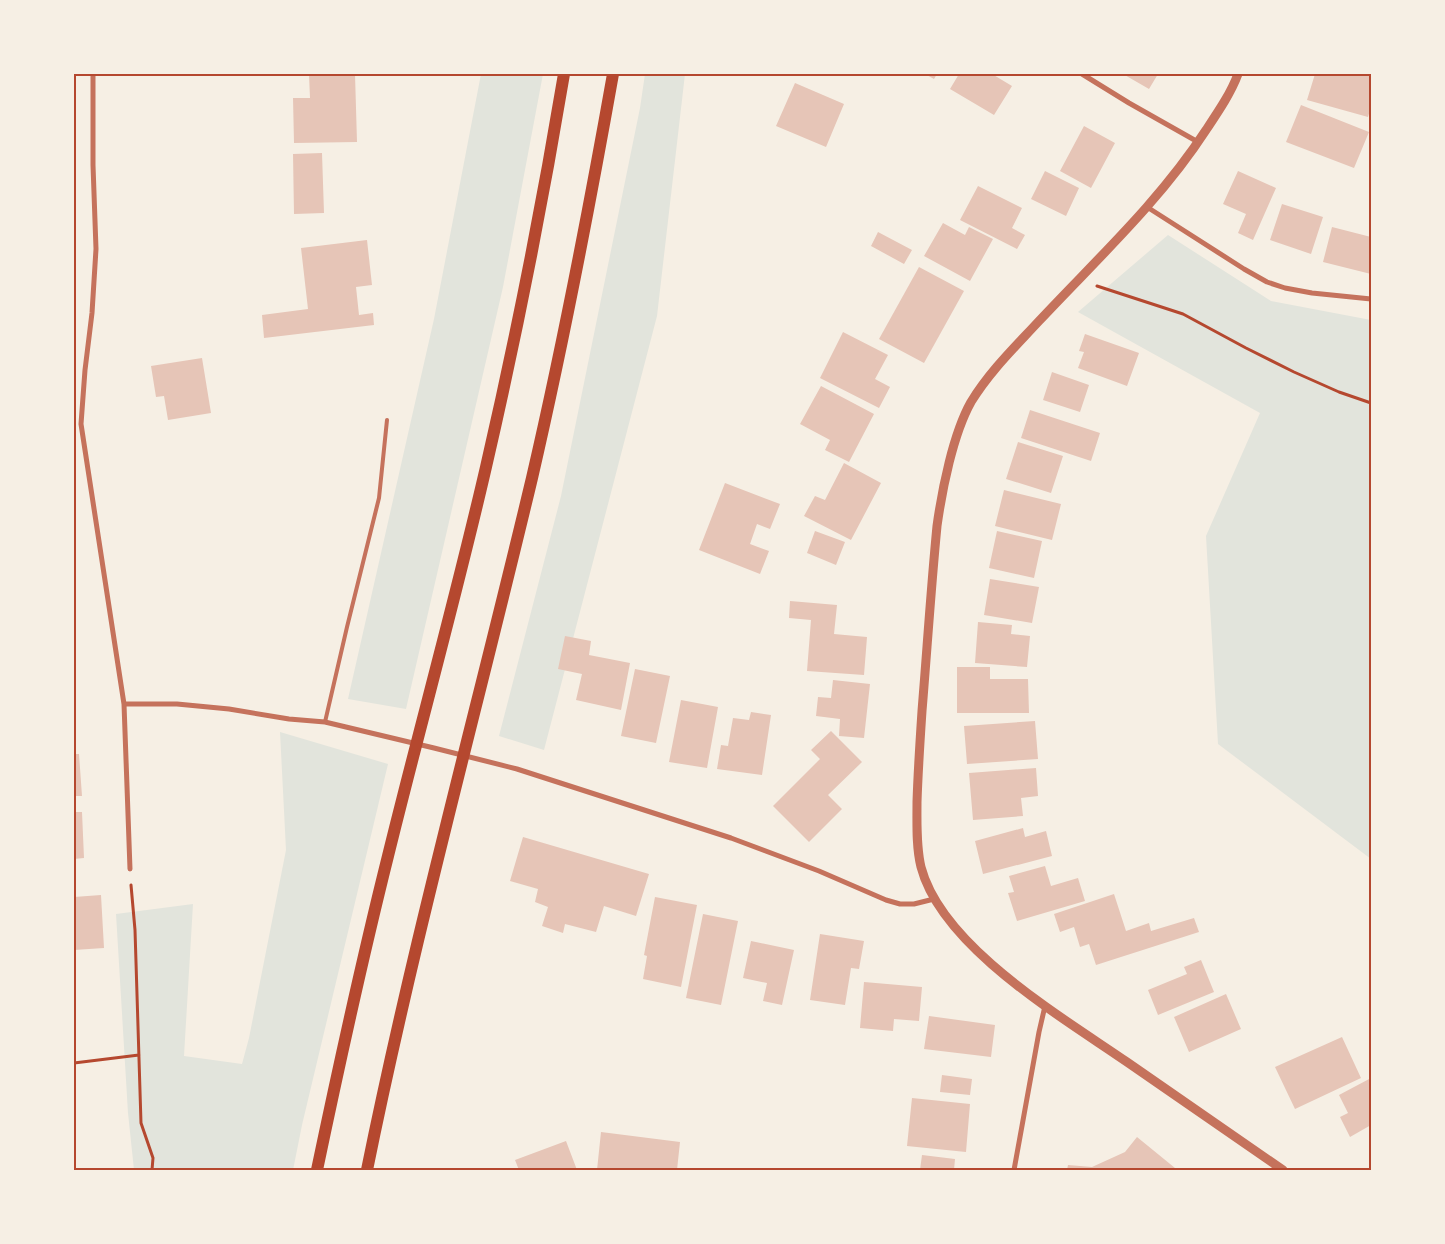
<svg xmlns="http://www.w3.org/2000/svg" width="1445" height="1244" viewBox="0 0 1445 1244" font-family="Commissioner,sans-serif">
<style>
.green{fill:#e2e4dc}
.building{fill:#e6c5b7}
.lines{fill:none;stroke-linecap:round;stroke-linejoin:round}
.path{stroke:#b5482f;stroke-width:3}
.service{stroke:#c5725c;stroke-width:4}
.minor{stroke:#c5725c;stroke-width:5}
.tertiary{stroke:#c5725c;stroke-width:9}
.primary{stroke:#b5482f;stroke-width:12}
.neatline{fill:none;stroke:#b5482f;stroke-width:2}
</style>
<rect width="100%" height="100%" fill="#f6efe4"/>
<path class="green" d="M481,74H543L503,287L406,709L348,699L434,319Z
M645,74H685L657,316L544,750L499,736L561,496L640,108Z
M1168,235L1271,301L1371,320V859L1218,744L1206,536L1260,413L1078,312Z
M280,732L388,764L302,1125L293,1170H134L128,1113L116,914L193,904L184,1056L242,1064L249,1038L286,850Z"/>
<path class="building" d="M309,74H355L357,142L294,143L293,98H310Z
M925,74H937L934,79Z
M959,74H992L1012,86L994,115L950,89Z
M1123,74H1158L1149,89Z
M1315,74H1371V107L1368,117L1307,100Z
M795,83L844,104L826,147L776,126Z
M1301,105L1369,132L1354,168L1286,142Z
M1084,126L1115,143L1091,188L1060,171Z
M322,153L324,213L294,214L293,154Z
M1045,171L1079,188L1066,216L1031,199Z
M1238,171L1276,188L1253,240L1238,233L1246,214L1223,204Z
M978,186L1022,208L1012,228L1025,235L1017,249L960,220Z
M1282,204L1323,217L1311,254L1270,240Z
M943,223L965,235L969,227L993,239L970,281L924,256Z
M1332,227L1371,237V274L1323,262Z
M878,232L912,250L904,264L871,246Z
M367,240L372,285L356,287L359,315L373,313L374,325L264,338L262,315L308,309L301,248Z
M919,267L964,291L924,363L879,339Z
M843,332L888,355L875,379L890,387L879,408L820,378Z
M1085,334L1139,353L1127,386L1078,368L1084,352L1079,351Z
M202,358L211,413L168,420L164,396L156,397L151,366Z
M1052,372L1089,385L1080,412L1043,400Z
M821,386L874,414L849,462L825,450L830,440L800,424Z
M1030,410L1100,433L1091,461L1021,438Z
M1018,442L1063,456L1051,493L1006,479Z
M844,463L881,483L851,540L804,516L815,496L825,500Z
M725,483L780,504L770,529L757,524L750,544L769,551L760,574L699,550Z
M1004,490L1061,504L1052,540L995,526Z
M815,531L845,542L836,565L807,553Z
M997,531L1042,541L1034,578L989,568Z
M990,579L1039,587L1032,623L984,615Z
M790,601L837,605L834,634L867,637L864,675L807,671L811,620L789,618Z
M978,622L1012,625L1011,634L1030,636L1027,667L975,663Z
M565,636L591,641L589,655L630,663L621,710L576,700L582,674L558,669Z
M957,667H990V679H1028L1029,713H957Z
M635,669L670,676L656,743L621,736Z
M833,680L870,684L864,738L839,736L840,719L816,716L818,697L831,698Z
M681,700L718,707L707,768L669,762Z
M751,712L771,715L762,775L717,769L721,745L728,746L733,718L749,720Z
M1035,721L1038,759L967,764L964,726Z
M831,731L862,762L828,795L842,809L809,842L773,806L820,759L811,750Z
M74,754H79L82,796H74Z
M1036,768L1038,796L1021,798L1023,816L973,820L969,773Z
M74,812H82L84,858L74,859Z
M1023,828L1025,837L1046,831L1052,856L983,874L975,841Z
M523,837L649,874L636,916L604,906L596,932L565,924L563,933L542,926L548,907L535,902L538,889L510,881Z
M1045,866L1051,886L1078,878L1085,901L1017,921L1008,893L1014,892L1009,876Z
M1114,894L1126,931L1149,923L1151,931L1194,918L1199,932L1096,965L1089,944L1080,947L1074,927L1060,932L1054,914Z
M101,895L104,948L74,950V897Z
M655,897L697,905L681,987L643,979L647,956L644,955Z
M703,914L738,921L721,1005L686,998Z
M820,934L864,941L859,969L851,968L845,1005L810,1000Z
M751,941L794,950L782,1005L763,1001L767,983L743,978Z
M1201,960L1214,992L1158,1015L1148,990L1187,974L1184,967Z
M864,982L922,987L919,1021L894,1019L893,1031L860,1028Z
M1226,994L1241,1029L1189,1052L1174,1017Z
M929,1016L995,1025L991,1057L924,1049Z
M1342,1037L1361,1078L1295,1109L1275,1067Z
M942,1075L972,1079L970,1095L940,1092Z
M1371,1078V1125L1350,1137L1340,1117L1348,1113L1339,1095Z
M912,1098L970,1104L966,1152L907,1146Z
M601,1132L680,1142L677,1170H597Z
M1137,1137L1175,1168L1173,1170H1067L1068,1165L1092,1167L1125,1152Z
M566,1141L577,1170H519L515,1160Z
M922,1155L955,1159L954,1170H920Z"/>
<g class="lines">
<path class="path" d="M1097,286L1183,314L1246,348L1294,372L1339,392L1371,403
M131,885L135,930L141,1123L153,1158L152,1170
M74,1063L139,1055"/>
<path class="service" d="M325,722L347,627L379,498L387,420"/>
<path class="minor" d="M93,74V165L96,249L92,313L85,370L81,424L124,704L130,869
M1082,74L1129,103L1198,142
M1147,207L1244,269L1267,282L1285,288L1312,293L1371,299
M124,704H177L229,709L289,719L325,722L434,748L517,769L731,838L819,871L886,900L900,904H914L934,899
M1014,1170L1039,1032L1045,1006"/>
<path class="tertiary" d="M1238,74C1231,93 1218,112 1206,130C1160,201 1097,259 1039,321C1015,347 990,371 971,402C953,434 942,490 937,526C931,588 927,650 922,711C920,741 918,771 917,802C917,823 916,847 921,867C942,947 1062,1017 1127,1062C1179,1098 1231,1134 1283,1170"/>
<path class="primary" d="M317,1170C339,1065 362,960 388,856C420,726 456,597 486,467C516,337 542,206 564,74
M367,1170C414,938 477,709 532,478C563,344 589,209 613,74"/>
</g>
<rect width="1445" height="1244" fill="none" stroke="#f6efe4" stroke-width="150"/>
<rect x="75" y="75" width="1295" height="1094" class="neatline"/>
</svg>
